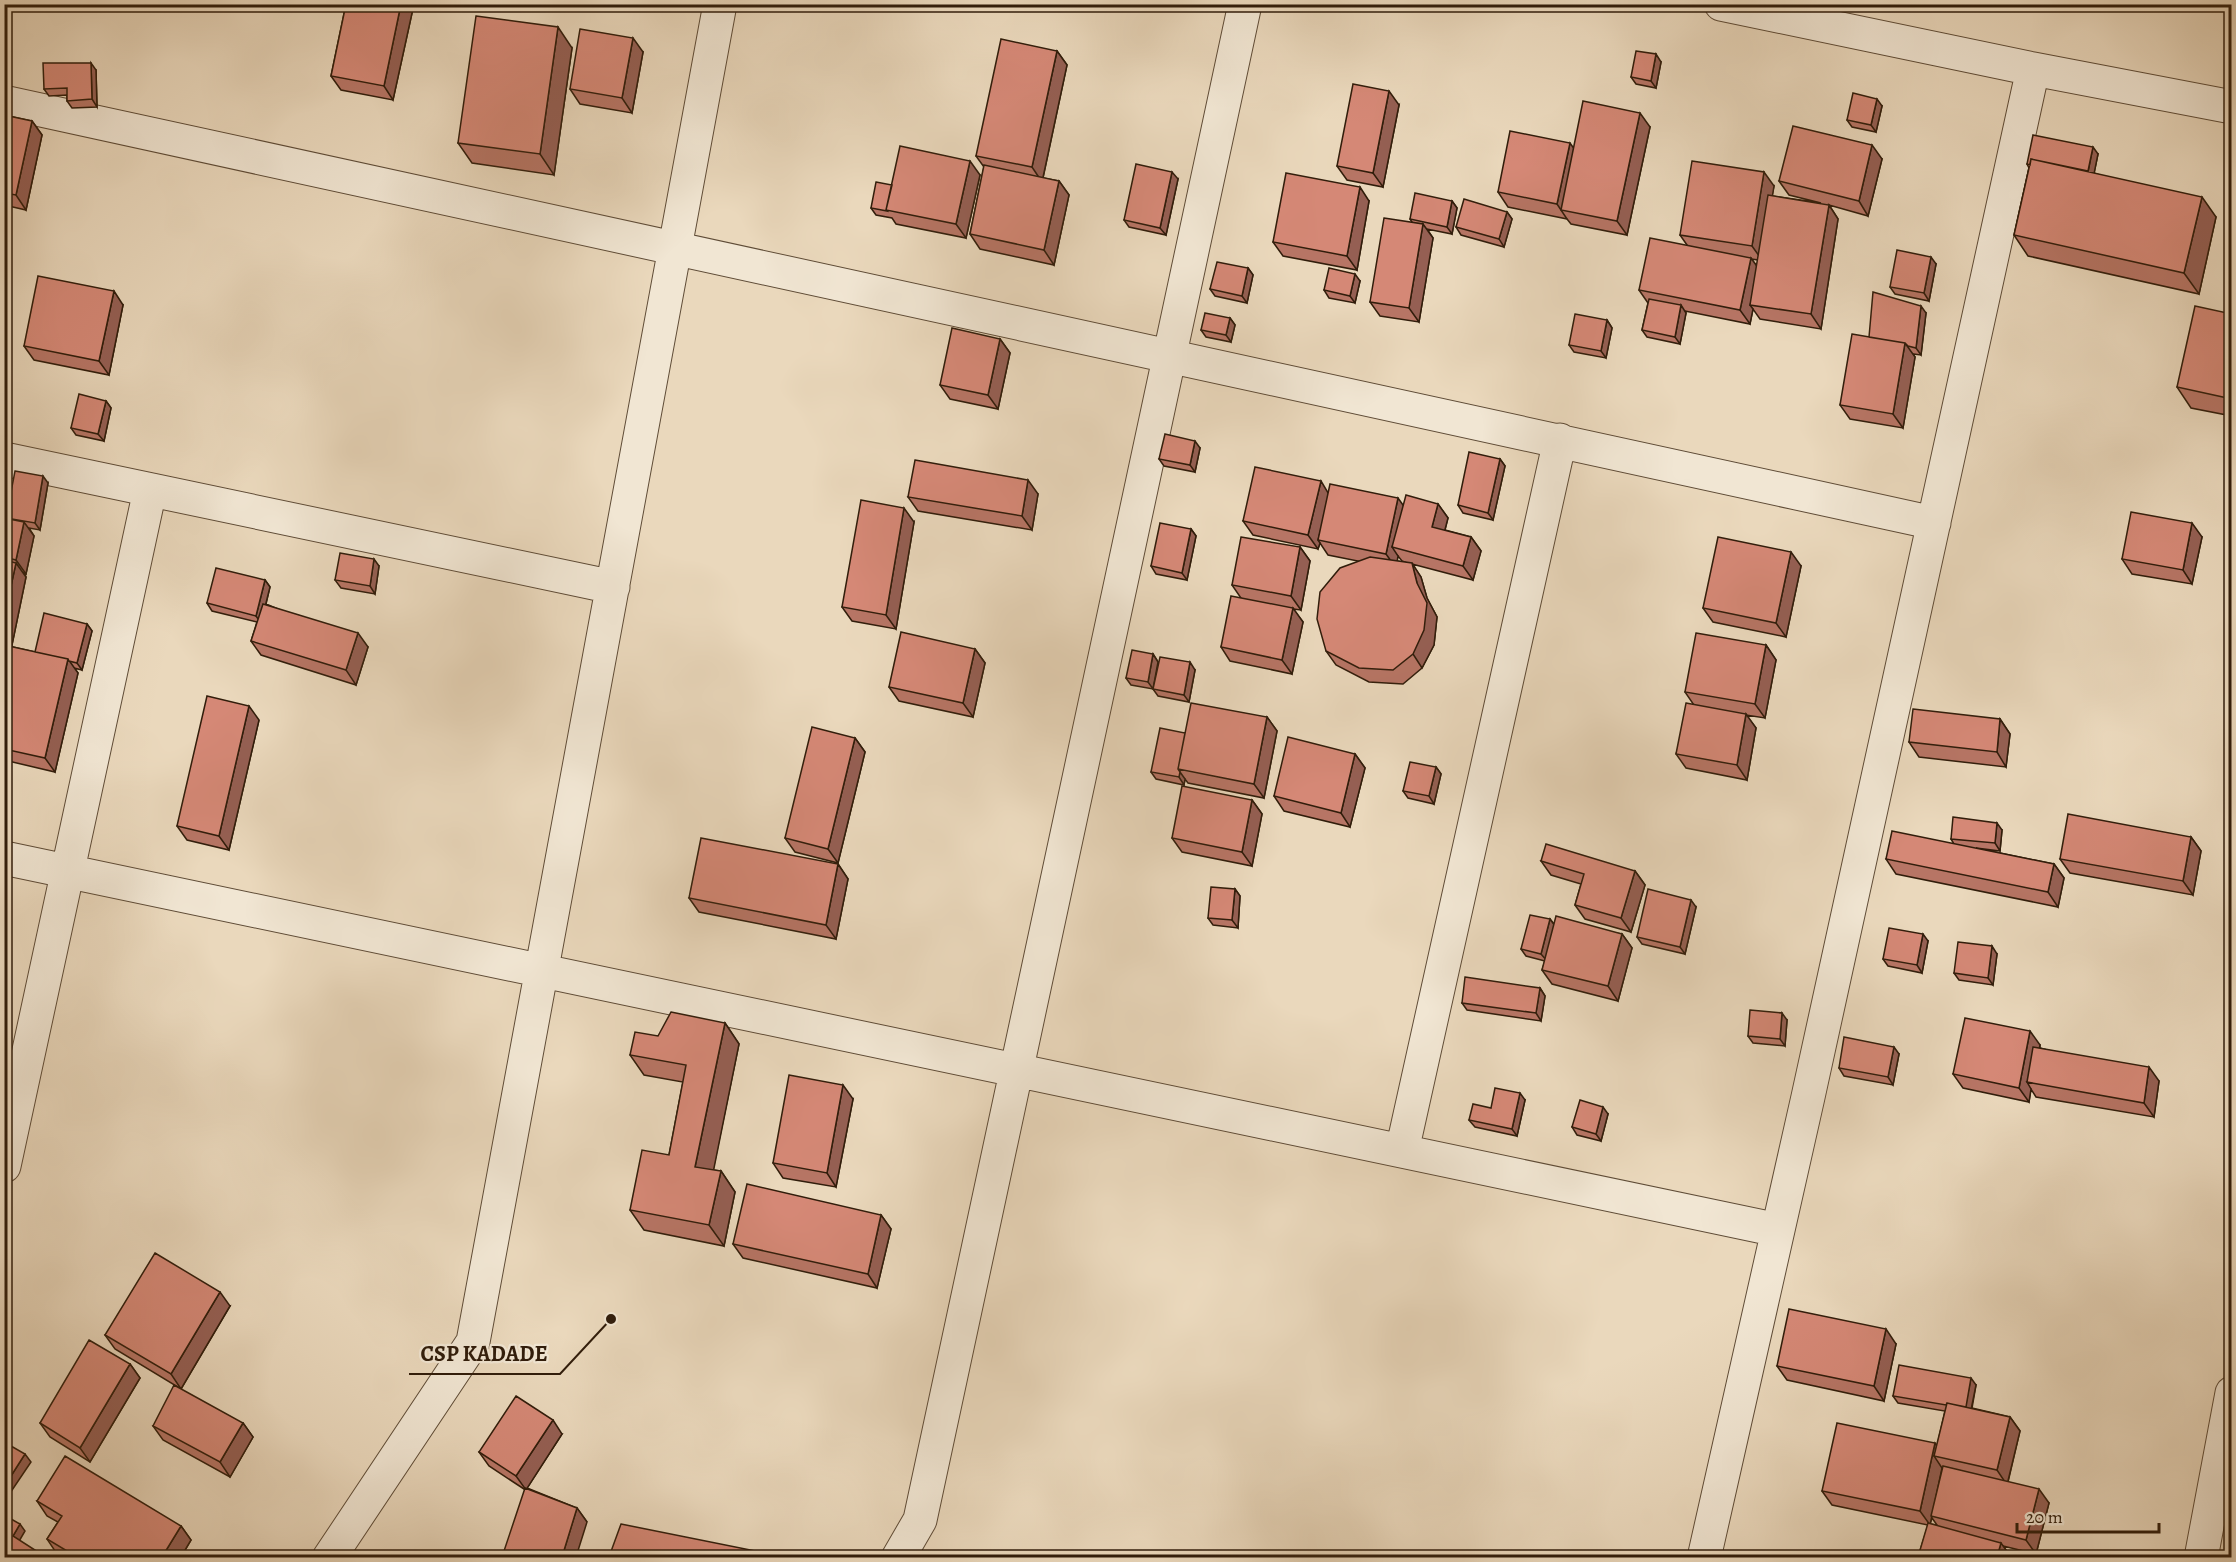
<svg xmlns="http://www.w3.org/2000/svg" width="2236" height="1562" viewBox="0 0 2236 1562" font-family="Alegreya,serif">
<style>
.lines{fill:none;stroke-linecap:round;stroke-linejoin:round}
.minor-casing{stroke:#5f4c37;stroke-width:35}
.minor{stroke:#f1e6d3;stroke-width:33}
.wall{fill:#b77565;stroke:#311d0b;stroke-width:1.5;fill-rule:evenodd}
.shaded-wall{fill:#955f53;stroke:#311d0b;stroke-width:1.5}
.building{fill:#d58876;stroke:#311d0b;stroke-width:1.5}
.leader{fill:none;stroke:#311d0b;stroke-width:2}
.callout-dot{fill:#311d0b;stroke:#f1e6d3;stroke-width:2}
.callout-label{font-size:22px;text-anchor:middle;font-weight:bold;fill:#311d0b;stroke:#f1e6d3;stroke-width:4.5;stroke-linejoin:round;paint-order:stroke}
</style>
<rect width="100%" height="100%" fill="#ead8bc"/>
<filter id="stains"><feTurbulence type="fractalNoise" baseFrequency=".00333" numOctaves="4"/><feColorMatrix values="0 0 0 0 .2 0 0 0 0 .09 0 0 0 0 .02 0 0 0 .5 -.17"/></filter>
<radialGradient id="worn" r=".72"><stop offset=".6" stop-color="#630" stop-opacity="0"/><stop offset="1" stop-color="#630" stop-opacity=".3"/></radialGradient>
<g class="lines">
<defs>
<path id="minor" d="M1721,4L2033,69L2232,107
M4,102L1934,523
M4,459L613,587
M4,858L1778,1230
M1402,1151L1560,440
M4,1166L150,490
M329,1558L473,1342L720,4
M898,1558L920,1520L1245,4
M1704,1558L1808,1097L2033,69
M2201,1558L2232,1393"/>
</defs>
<use href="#minor" class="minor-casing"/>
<use href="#minor" class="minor"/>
</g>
<path class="wall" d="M346,4H414L393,100L341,90L331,76Z
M572,48L554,175L472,163L458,143Z
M1057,51L1067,65L1043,178L1059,181L1069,195L1054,265L980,249L970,234L984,167L976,156Z
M643,52L632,113L580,104L570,89Z
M1661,62L1656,88L1636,84L1631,77Z
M96,70L97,107L72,108L67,101V95L49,96L44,89Z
M1399,105L1383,187L1347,180L1337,166Z
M1882,106L1876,132L1852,127L1847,120Z
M4,115L32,121L42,135L26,210L4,205Z
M1650,127L1627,235L1571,224L1567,219L1508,207L1498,192L1574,147Z
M2098,154L2094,173L2216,217L2199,294L2028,256L2014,235L2029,168L2027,164Z
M1882,159L1868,216L1829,205L1838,219L1821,329L1760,319L1753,309L1750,324L1685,311L1686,313L1680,344L1647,337L1642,330L1648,303L1639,290L1687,245L1680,235L1774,186L1772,196L1821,203L1789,195L1779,181ZM1751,259L1758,260L1757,266Z
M980,175L966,238L896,224L892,218L876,215L871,208L892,185Z
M1178,179L1166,235L1129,227L1124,220Z
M1369,201L1357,270L1283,256L1273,242Z
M1452,201L1457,208L1452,234L1427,229L1433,238L1419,322L1380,316L1370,302L1412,222L1410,219Z
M1507,212L1512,219L1504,247L1461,235L1456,227Z
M1936,264L1929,301L1895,294L1890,287Z
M1248,268L1253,275L1247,303L1215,296L1210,289Z
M1360,281L1355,303L1329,298L1324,290Z
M123,305L109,375L34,360L24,346Z
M1926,313L1921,355L1913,354L1915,357L1903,428L1850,419L1840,405L1869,337Z
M2232,314V416L2191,408L2177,387Z
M1230,318L1235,325L1231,342L1206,337L1201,330Z
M1607,320L1612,328L1606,358L1574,352L1569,345Z
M1000,339L1010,353L998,409L950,399L940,385Z
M106,401L111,408L104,441L76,435L71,428Z
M1200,448L1195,472L1164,466L1159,459Z
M1500,459L1505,466L1493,520L1463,513L1458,505Z
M48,483L40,530L29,528L34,536L26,574L24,573L26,577L12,645L4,644V518H7Z
M1328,493L1403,506L1438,504L1448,518L1445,530L1471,537L1481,551L1473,580L1412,564L1421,577L1427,598L1437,617L1434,645L1422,668L1403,684L1369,682L1336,665L1326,651L1358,561L1328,555L1320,543L1318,549L1253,535L1243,521ZM1398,556L1402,561L1407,563L1397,561Z
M1038,494L1032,530L918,511L908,497Z
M914,522L896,629L852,621L842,607Z
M1191,529L1196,536L1187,580L1156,574L1151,566Z
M2202,537L2192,584L2132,574L2122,559Z
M1300,547L1310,561L1301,610L1293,609L1303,622L1292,674L1230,661L1221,647L1241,598L1232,585Z
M379,566L375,594L341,588L335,580Z
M1801,566L1786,637L1713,622L1703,608Z
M265,580L270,587L266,604L368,647L356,685L261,655L251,641L257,622L212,611L207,603Z
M87,624L92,631L82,670L74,668L78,673L55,772L4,760V645L35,652Z
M1766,645L1776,660L1765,718L1746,715L1756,728L1747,780L1686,768L1676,754L1694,705L1685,692Z
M975,649L985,663L973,717L899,701L889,687Z
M1153,654L1158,662L1153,689L1131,685L1126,678Z
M1195,670L1189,702L1158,696L1153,689Z
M1267,717L1277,731L1264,798L1188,783L1185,779L1184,785L1156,779L1151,772L1185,733Z
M2000,719L2010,734L2006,767L1919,757L1909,742Z
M259,720L229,850L187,840L177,826Z
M855,738L865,752L838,863L795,852L785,838Z
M1355,754L1365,768L1350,827L1284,811L1274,796Z
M1436,767L1441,774L1434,804L1408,798L1403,791Z
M1252,800L1262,814L1252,866L1182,852L1172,838Z
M2002,830L2000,851L1976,848L2054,864L2064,878L2058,907L1896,874L1886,859L1954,844L1951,839Z
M2191,837L2201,851L2193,895L2070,873L2060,859Z
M1541,861L1635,871L1645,885L1631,932L1585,919L1575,905L1581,884L1551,875Z
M838,864L848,879L836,939L699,912L689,898Z
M1235,889L1240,896L1238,928L1213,925L1208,918Z
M1696,907L1685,954L1642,944L1637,937Z
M1550,919L1554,924L1622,934L1632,948L1618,1001L1552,984L1542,970L1545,961L1526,956L1521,949Z
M1928,941L1922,973L1888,966L1883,959Z
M1997,954L1993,985L1959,980L1954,973Z
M1540,988L1545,996L1541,1021L1467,1010L1462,1003Z
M1787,1020L1785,1046L1753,1043L1748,1036Z
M725,1023L739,1044L713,1170L721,1171L735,1192L724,1246L644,1230L630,1210L669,1155L683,1082L644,1075L630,1055L658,1036Z
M2040,1045V1048L2159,1081L2154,1117L2036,1097L2031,1089L2029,1102L1963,1088L1953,1074Z
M1899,1054L1893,1085L1844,1076L1839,1068Z
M853,1099L836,1187L783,1178L773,1163Z
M1525,1100L1517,1136L1475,1127L1469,1120Z
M1608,1114L1601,1141L1577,1135L1572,1127Z
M881,1215L891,1229L877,1288L743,1258L733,1244Z
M230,1306L181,1389L115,1349L105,1335Z
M1896,1344L1884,1401L1787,1380L1777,1366Z
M130,1364L140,1378L90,1462L50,1437L40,1423Z
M1976,1385L1972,1408L2010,1417L2020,1431L2008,1482L2049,1503L2036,1554L2003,1546L2011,1557H1918L1928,1525L1832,1505L1822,1491L1937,1446L1945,1411L1898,1403L1893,1396ZM1932,1518L1937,1525L1930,1524Z
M243,1423L253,1437L230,1477L163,1440L153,1426Z
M562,1434L527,1488L577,1508L587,1522L524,1489L489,1466L479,1452Z
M37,1501L181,1526L191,1540L181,1557H64L57,1554L47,1539L58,1522L47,1516Z"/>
<path class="shaded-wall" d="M401,4H414L393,100L384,86Z
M558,27L572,48L554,175L540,154Z
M633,38L643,52L632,113L622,98Z
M1057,51L1067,65L1042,182L1032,167Z
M1656,54L1661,62L1656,88L1651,81Z
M91,63L96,70L97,107L92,99Z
M1389,91L1399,105L1383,187L1373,173Z
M1877,99L1882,106L1876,132L1871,125Z
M1640,113L1650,127L1627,235L1617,221Z
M32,121L42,135L26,210L16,195Z
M1570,143L1580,157L1561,210L1567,219L1557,204Z
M1872,145L1882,159L1868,216L1859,201Z
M2093,147L2098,154L2092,184L2087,177Z
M970,161L980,175L966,238L956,224Z
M1172,172L1178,179L1166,235L1160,228Z
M1764,172L1774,186L1762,260L1752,246Z
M1059,181L1069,195L1054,265L1044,250Z
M1360,187L1369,201L1357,270L1347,256Z
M2202,197L2216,217L2199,294L2184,273Z
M1452,201L1457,208L1452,234L1447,227Z
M1829,205L1838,219L1821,329L1811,314Z
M1507,212L1512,219L1504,247L1499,239Z
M1423,224L1433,238L1419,322L1409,308Z
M1931,257L1936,264L1929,301L1924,293Z
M1751,258L1761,272L1750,305L1753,309L1750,324L1740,310Z
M1248,268L1253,275L1247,303L1242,296Z
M1355,274L1360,281L1355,303L1350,296Z
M4,277L9,284L4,301Z
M114,291L123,305L109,375L99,361Z
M1681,305L1686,313L1680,344L1675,337Z
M1921,306L1926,313L1921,355L1916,348Z
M1230,318L1235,325L1231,342L1226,335Z
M1607,320L1612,328L1606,358L1601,351Z
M1000,339L1010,353L998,409L988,395Z
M1905,343L1915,357L1903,428L1893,414Z
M106,401L111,408L104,441L98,434Z
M1195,441L1200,448L1195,472L1190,465Z
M1500,459L1505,466L1493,520L1488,513Z
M43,476L48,483L40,530L35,523Z
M1028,480L1038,494L1032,530L1022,516Z
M1321,481L1330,496L1318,540L1320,543L1318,549L1308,535Z
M1398,498L1408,512L1392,547L1398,556L1396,568L1386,554Z
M1438,504L1448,518L1442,541L1432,527Z
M904,508L914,522L896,629L886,615Z
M24,522L34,536L26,574L16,560Z
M2192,523L2202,537L2192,584L2183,570Z
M1191,529L1196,536L1187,580L1182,573Z
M1471,537L1481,551L1473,580L1463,566Z
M1300,547L1310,561L1301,610L1291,596Z
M1791,552L1801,566L1786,637L1776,623Z
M374,559L379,566L375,594L370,586Z
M16,563L26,577L12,645L4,635V618Z
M1412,563L1421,577L1427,598L1437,617L1434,645L1422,668L1413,654L1417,583Z
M265,580L270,587L261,623L256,616Z
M1293,608L1303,622L1292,674L1282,660Z
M87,624L92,631L82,670L77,663Z
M358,633L368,647L356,685L346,670Z
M1766,645L1776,660L1765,718L1755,704Z
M975,649L985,663L973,717L963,703Z
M1153,654L1158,662L1153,689L1148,682Z
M68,659L78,673L55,772L45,758Z
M1190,662L1195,670L1189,702L1184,695Z
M249,706L259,720L229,850L219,836Z
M1746,714L1756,728L1747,780L1737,765Z
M1267,717L1277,731L1264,798L1254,784Z
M2000,719L2010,734L2006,767L1997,752Z
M855,738L865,752L838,863L828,849Z
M1355,754L1365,768L1350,827L1341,813Z
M1436,767L1441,774L1434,804L1429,796Z
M1180,772L1185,779L1184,785L1179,777Z
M1252,800L1262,814L1252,866L1242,852Z
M1997,823L2002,830L2000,851L1995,843Z
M2191,837L2201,851L2193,895L2183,881Z
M838,864L848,879L836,939L826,925Z
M2054,864L2064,878L2058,907L2048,892Z
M1635,871L1645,885L1631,932L1621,918Z
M1235,889L1240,896L1238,928L1232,920Z
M1691,900L1696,907L1685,954L1680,947Z
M1550,919L1555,926L1547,961L1541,954Z
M1622,934L1632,948L1618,1001L1608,986Z
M1923,934L1928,941L1922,973L1917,965Z
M1992,946L1997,954L1993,985L1988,978Z
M1540,988L1545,996L1541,1021L1536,1013Z
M1782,1013L1787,1020L1785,1046L1780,1039Z
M725,1023L739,1044L710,1188L695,1167Z
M2030,1031L2040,1045L2032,1083L2027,1082L2031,1089L2029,1102L2019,1088Z
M1894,1047L1899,1054L1893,1085L1888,1077Z
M2149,1067L2159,1081L2154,1117L2144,1103Z
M843,1085L853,1099L836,1187L827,1173Z
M1520,1093L1525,1100L1517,1136L1512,1129Z
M1603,1107L1608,1114L1601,1141L1596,1134Z
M721,1171L735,1192L724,1246L709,1225Z
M881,1215L891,1229L877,1288L868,1274Z
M220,1292L230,1306L181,1389L171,1374Z
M1886,1329L1896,1344L1884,1401L1874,1386Z
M130,1364L140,1378L90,1462L80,1448Z
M1971,1378L1976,1385L1970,1415L1965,1408Z
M2010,1417L2020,1431L2007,1485L1997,1470Z
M553,1420L562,1434L526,1490L516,1476Z
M243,1423L253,1437L230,1477L220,1462Z
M1935,1443L1945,1457L1934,1456L1942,1468L1930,1525L1920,1511Z
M25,1454L31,1462L4,1502V1487Z
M2039,1489L2049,1503L2036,1554L2026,1540Z
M577,1508L587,1522L576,1557H562Z
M20,1524L25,1531L18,1543L13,1536Z
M181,1526L191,1540L181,1557H162Z
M2001,1543L2011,1557H1997Z
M38,1552L42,1557H34Z"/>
<path class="building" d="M346,4H401L384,86L331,76Z
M476,16L558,27L540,154L458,143Z
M580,29L633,38L622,98L570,89Z
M1001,39L1057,51L1032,167L976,156Z
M1636,51L1656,54L1651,81L1631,77Z
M43,63H91L92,99L67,101V88L44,89Z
M1353,84L1389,91L1373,173L1337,166Z
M1853,93L1877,99L1871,125L1847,120Z
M1583,101L1640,113L1617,221L1561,210Z
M4,115L32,121L16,195L4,193Z
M1793,126L1872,145L1859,201L1779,181Z
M1510,131L1570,143L1557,204L1498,192Z
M2033,135L2093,147L2088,171L2031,159L2030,165L2027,164Z
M900,146L970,161L956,224L886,210Z
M2031,159L2202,197L2184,273L2014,235Z
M1692,161L1764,172L1752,246L1680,235Z
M1136,164L1172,172L1160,228L1124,220Z
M984,165L1059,181L1044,250L970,234Z
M1286,173L1360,187L1347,256L1273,242Z
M876,182L892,185L886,210L887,211L871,208Z
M1415,193L1452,201L1447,227L1410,219Z
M1768,195L1829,205L1811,314L1750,305Z
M1464,199L1507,212L1499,239L1456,227Z
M1384,218L1423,224L1409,308L1370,302Z
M1650,238L1751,258L1740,310L1639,290Z
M1897,250L1931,257L1924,293L1890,287Z
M1217,262L1248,268L1242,296L1210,289Z
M1329,268L1355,274L1350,296L1324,290Z
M38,276L114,291L99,361L24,346Z
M1873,292L1921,306L1916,348L1908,346L1905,343L1869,337Z
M1649,299L1681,305L1675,337L1642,330Z
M2195,306L2232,314V399L2177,387Z
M1205,313L1230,318L1226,335L1201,330Z
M1575,314L1607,320L1601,351L1569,345Z
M952,328L1000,339L988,395L940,385Z
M1852,334L1905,343L1893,414L1840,405Z
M79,394L106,401L98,434L71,428Z
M1165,434L1195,441L1190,465L1159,459Z
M1469,452L1500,459L1488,513L1458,505Z
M915,460L1028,480L1022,516L908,497Z
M1255,467L1321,481L1308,535L1243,521Z
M15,471L43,476L35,523L6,518Z
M1330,484L1398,498L1386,554L1318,540Z
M1406,495L1438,504L1432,527L1471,537L1463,566L1392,547Z
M861,500L904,508L886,615L842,607Z
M2131,512L2192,523L2183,570L2122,559Z
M4,518L24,522L16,560L4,557Z
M1160,523L1191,529L1182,573L1151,566Z
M1241,537L1300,547L1291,596L1232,585Z
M1718,537L1791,552L1776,623L1703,608Z
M340,553L374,559L370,586L335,580Z
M1370,557L1412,563L1417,583L1427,603L1424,630L1413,654L1393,670L1359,668L1326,651L1317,619L1320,592L1340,568Z
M4,560L16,563L4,618Z
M216,568L265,580L256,616L207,603Z
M1231,596L1293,608L1282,660L1221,647Z
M263,604L358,633L346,670L251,641Z
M44,613L87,624L77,663L69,661L68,659L35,652Z
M901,632L975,649L963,703L889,687Z
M1696,633L1766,645L1755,704L1685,692Z
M4,645L68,659L45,758L4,749Z
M1132,650L1153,654L1148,682L1126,678Z
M1160,657L1190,662L1184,695L1153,689Z
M207,696L249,706L219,836L177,826Z
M1191,703L1267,717L1254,784L1178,769Z
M1686,703L1746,714L1737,765L1676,754Z
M1913,709L2000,719L1997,752L1909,742Z
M812,727L855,738L828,849L785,838Z
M1160,728L1185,733L1178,769L1180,772L1179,777L1151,772Z
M1288,737L1355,754L1341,813L1274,796Z
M1410,762L1436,767L1429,796L1403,791Z
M1182,786L1252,800L1242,852L1172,838Z
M2068,814L2191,837L2183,881L2060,859Z
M1953,817L1997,823L1995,843L1951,839Z
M1892,831L2054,864L2048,892L1886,859Z
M701,838L838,864L826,925L689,898Z
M1546,844L1635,871L1621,918L1575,905L1584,874L1541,861Z
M1211,887L1235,889L1232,920L1208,918Z
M1648,889L1691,900L1680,947L1637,937Z
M1530,915L1550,919L1541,954L1521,949Z
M1556,916L1622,934L1608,986L1542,970Z
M1889,928L1923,934L1917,965L1883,959Z
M1958,942L1992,946L1988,978L1954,973Z
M1465,977L1540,988L1536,1013L1462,1003Z
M1750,1010L1782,1013L1780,1039L1748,1036Z
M671,1012L725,1023L695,1167L721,1171L709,1225L630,1210L642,1150L669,1155L686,1065L630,1055L635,1032L658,1036Z
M1965,1018L2030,1031L2019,1088L1953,1074Z
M1844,1037L1894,1047L1888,1077L1839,1068Z
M2033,1047L2149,1067L2144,1103L2027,1082Z
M789,1075L843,1085L827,1173L773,1163Z
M1495,1088L1520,1093L1512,1129L1469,1120L1473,1104L1491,1108Z
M1580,1100L1603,1107L1596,1134L1572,1127Z
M747,1184L881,1215L868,1274L733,1244Z
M155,1253L220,1292L171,1374L105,1335Z
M1789,1309L1886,1329L1874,1386L1777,1366Z
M89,1340L130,1364L80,1448L40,1423Z
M1899,1365L1971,1378L1966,1407L1947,1403L1946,1405L1893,1396Z
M174,1385L243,1423L220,1462L153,1426Z
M516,1396L553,1420L516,1476L479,1452Z
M1947,1403L2010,1417L1997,1470L1934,1456Z
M1837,1423L1935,1443L1920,1511L1822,1491Z
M4,1442L25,1454L4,1487Z
M65,1456L181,1526L162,1557H77L47,1539L62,1516L37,1501Z
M1943,1466L2039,1489L2026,1540L1931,1516Z
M525,1488L577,1508L562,1557H502Z
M4,1515L20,1524L13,1536L38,1552L34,1557H4Z
M1928,1523L2001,1543L1997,1557H1918Z
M621,1524L785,1557H609Z"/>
<path class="leader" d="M611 1319L560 1374H409"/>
<circle class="callout-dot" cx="611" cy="1319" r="6"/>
<g class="callout-label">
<text x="484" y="1361">CSP KADADE</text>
</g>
<rect width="2236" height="1562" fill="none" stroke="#ead8bc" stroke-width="24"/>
<rect x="6" y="6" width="2224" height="1550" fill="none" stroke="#311d0b" stroke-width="3"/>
<rect x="12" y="12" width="2212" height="1538" fill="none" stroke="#311d0b" stroke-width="1.5"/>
<path d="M2017 1523v9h142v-9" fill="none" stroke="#311d0b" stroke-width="3"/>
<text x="2026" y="1523" font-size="18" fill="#311d0b" stroke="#f1e6d3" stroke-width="4.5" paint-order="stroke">20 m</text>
<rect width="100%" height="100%" filter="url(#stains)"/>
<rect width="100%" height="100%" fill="url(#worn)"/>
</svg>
